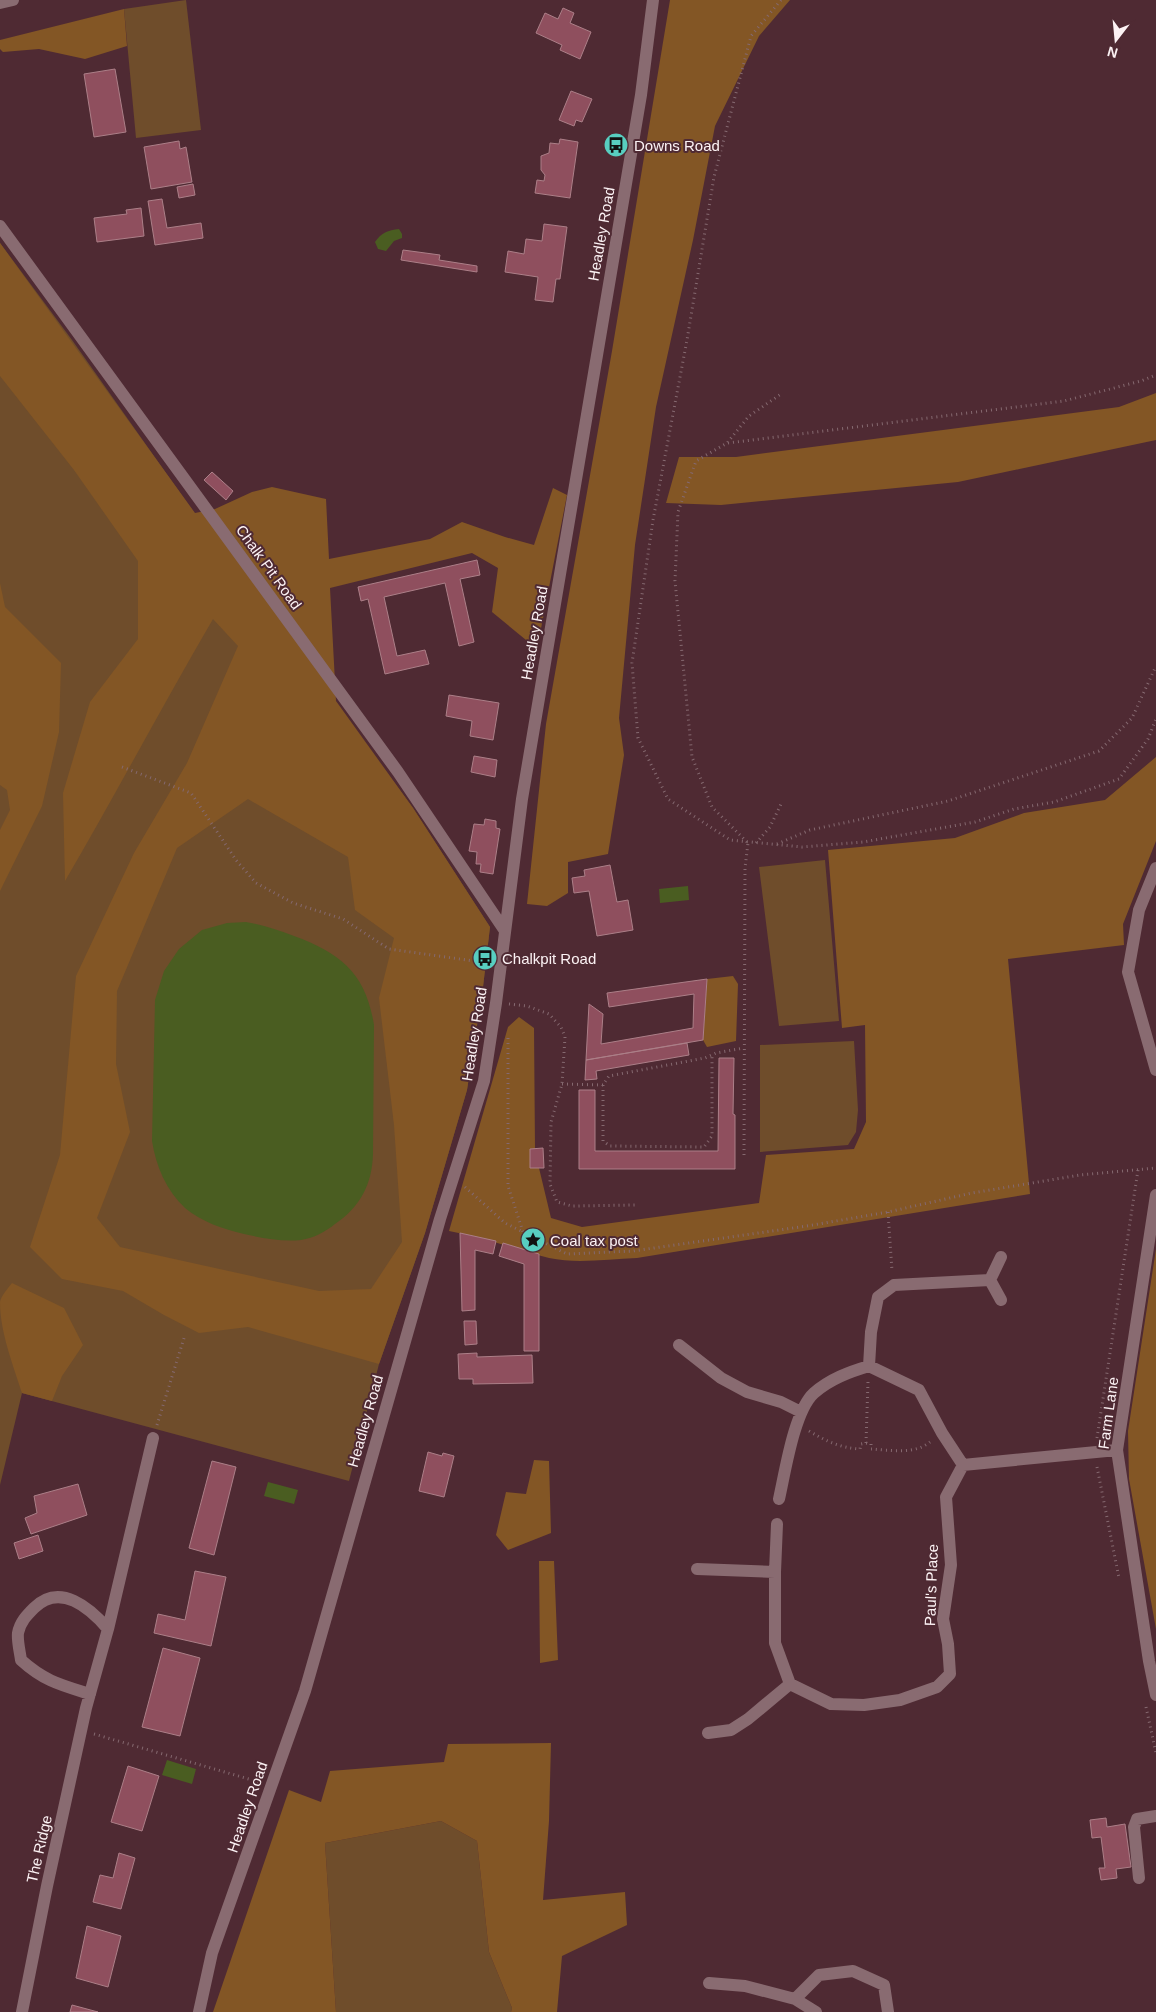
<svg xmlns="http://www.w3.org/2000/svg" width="1156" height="2012" viewBox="0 0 1156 2012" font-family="Helvetica,sans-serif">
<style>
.green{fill:#6f4d2b}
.forest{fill:#835625;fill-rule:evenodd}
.water{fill:#4a5d21}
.building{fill:#8f4f5e;stroke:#ac7f88}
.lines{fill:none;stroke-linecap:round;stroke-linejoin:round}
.path{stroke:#856970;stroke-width:3;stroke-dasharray:1 4;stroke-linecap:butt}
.minor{stroke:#896b71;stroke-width:12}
.labels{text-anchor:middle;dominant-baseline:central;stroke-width:4;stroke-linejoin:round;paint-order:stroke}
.poi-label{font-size:15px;fill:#fcf2f4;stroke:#4f2a33;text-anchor:start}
.street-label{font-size:15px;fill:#fcf2f4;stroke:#4f2a33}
</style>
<rect width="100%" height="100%" fill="#4f2a33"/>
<path class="green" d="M186,0L201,130L136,138L124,9Z
M0,243L72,340L195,514L413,808L490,927L483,987L467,1090L425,1233L379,1364L349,1481L22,1393L0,1485Z
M825,860L839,1021L779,1026L759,867Z
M854,1041L858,1110L856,1132L848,1145L760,1152V1045Z
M441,1821L477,1841L489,1952L512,2008L511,2012H336L325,1843Z"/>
<path class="forest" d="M670,0H790L759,36L715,126L693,240L656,407L635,545L619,718L624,755L608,854L568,862V893L547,906L527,904L546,724L612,351Z
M124,9L127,46L85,59L39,49L3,52L0,49V40Z
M0,243L195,513L215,509L252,492L272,487L326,499L329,559L430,539L462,522L505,537L534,545L553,488L567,495L537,649L492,612L498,568L472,553L330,588L336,701L413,808L490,927L483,987L467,1090L425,1233L379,1364L248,1327L199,1333L164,1315L123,1291L62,1279L30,1247L60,1155L76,976L134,853L187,763L238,646L213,619C162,706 116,794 65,881L63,793L90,702L138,639V561L74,470L0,376ZM248,799L348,857L355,910L394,938L379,998L394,1125L402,1242L371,1289L319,1291L120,1247L97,1218L130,1132L116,1064L117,991L177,848Z
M1156,393V440L958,482L721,505L666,503L679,457H736L1119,407Z
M0,583L5,607L61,663L59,732L42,806L0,891V830L10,810L7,790L0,785Z
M1156,757V841L1123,924L1124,945L1008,959L1030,1194L637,1258C608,1259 577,1264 549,1258C516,1250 484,1237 449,1231L508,1027L519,1017L534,1028L535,1149H530V1167L539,1168L551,1218L582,1227L759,1203L766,1155L854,1149L866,1122L865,1025L842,1028L828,850L955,838L1024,813L1105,800Z
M733,976L738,984L736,1041L707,1047L703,1040L707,979Z
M1156,1249V1629L1129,1479L1128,1431Z
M12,1283L64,1308L83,1345L62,1376L52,1401L22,1393C13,1365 0,1332 0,1302C1,1296 8,1288 12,1283Z
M534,1460L549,1461L551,1533L508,1550L496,1535L506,1492L526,1494Z
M539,1561H554L558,1660L540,1663Z
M551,1743L549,1821L543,1900L625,1892L627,1925L562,1956L557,2012H511L512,2008L489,1952L477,1841L441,1821L325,1843L336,2012H213L289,1790L321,1802L330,1771L444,1762L448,1744Z"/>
<path class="water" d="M399,229L402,234V238L394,241L386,251L378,249L375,242C381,233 388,230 399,229Z
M688,886L689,900L660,903L659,889Z
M246,922C263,925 278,930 294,936C341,953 366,974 374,1025L373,1154C372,1185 360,1207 335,1224C325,1232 314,1238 301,1240C282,1242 262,1238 244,1234C223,1229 202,1222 185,1208C166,1190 156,1166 152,1141L155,1000L164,971L179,949L202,930L227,923Z
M268,1482L298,1490L294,1504L264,1496Z
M167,1760L196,1769L192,1784L162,1775Z"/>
<path class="building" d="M563,8L574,13L570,23L591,32L580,59L560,50L562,45L536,33L545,13L558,19Z
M115,69L126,132L94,137L84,74Z
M571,91L592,99L582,122L576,120L574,126L559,120Z
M560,139L578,142L570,198L535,193L537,180L544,181L545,175L541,170V156L549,153L550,143L559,144Z
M179,141L180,149L186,147L192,182L151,189L144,147Z
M193,184L195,195L179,198L177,187Z
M162,199L167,228L201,223L203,238L155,245L148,201Z
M141,208L144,236L97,242L94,218L127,214L126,210Z
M544,224L567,227L560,279H556L553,302L535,300L538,277L505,272L508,251L524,254L526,239L542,241Z
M403,250L440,255L439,260L477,266V272L401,260Z
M212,472L233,491L226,500L204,480Z
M477,560L480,575L460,579L474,642L459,646L445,583L384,597L397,656L425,650L429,664L385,674L368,599L361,601L358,587Z
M449,695L499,703L493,740L470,736L472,721L446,716Z
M474,756L497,760L495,777L471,772Z
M485,819L496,821V828L500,829L493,874L480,872L481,864H476L477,852L469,851L474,824L484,825Z
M610,865L617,902L628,900L633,930L597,936L589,891L574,893L572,878L585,876L584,870Z
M707,979L703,1040L586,1060L589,1004L603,1014L601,1044L693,1028L694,994L609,1007L607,993Z
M687,1043L689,1055L596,1071L597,1079L585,1080L586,1060Z
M719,1058H734L733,1114L735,1115V1169H579V1090H595V1151H718Z
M543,1148L544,1168H530V1149Z
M460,1233L496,1241L493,1254L475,1250V1310L462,1311Z
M503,1243L539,1254V1351H524V1264L499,1256Z
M464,1321H476L477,1344L465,1345Z
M477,1353V1357L532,1355L533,1383L473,1384V1379H459L458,1354Z
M428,1452L442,1456L443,1453L454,1456L444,1497L419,1491Z
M212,1461L236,1467L214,1555L189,1548Z
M78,1484L87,1515L31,1534L25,1518L37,1513L34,1496Z
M38,1535L43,1551L19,1559L14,1543Z
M195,1571L226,1577L211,1646L154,1633L158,1614L185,1620Z
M163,1648L200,1658L180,1736L142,1727Z
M128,1766L159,1776L142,1831L111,1822Z
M1106,1818L1107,1827L1125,1824L1131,1867L1116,1869L1117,1878L1101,1880L1099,1868H1105L1101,1837L1092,1838L1090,1820Z
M119,1853L135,1858L121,1909L93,1902L100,1875L113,1878Z
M87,1926L121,1936L108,1987L76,1978Z
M72,2005L98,2012H70Z"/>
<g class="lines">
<path class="path" d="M781,0L751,36L714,177L687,340L653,520L632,663L638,738L668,799L730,840L802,847L863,842L975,822L1014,809L1054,802L1119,779L1148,739L1156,719
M728,443L1064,401L1141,381L1156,375
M122,767L191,793L236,860L256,883L293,903L343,919L389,949L488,963
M747,842L712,807L692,757L675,581L678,512L696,461L727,443L749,416L781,394
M756,843L770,827L782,802
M777,844L810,830L948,801L1099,751L1132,718L1156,666
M509,1004L527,1006L549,1014L561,1027L565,1037L562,1084L551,1122L550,1184L557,1202L572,1206L635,1205
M508,1038V1186L523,1232
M562,1084L603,1085L609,1076L705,1058L716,1053L744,1048
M603,1085V1141L610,1146L704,1147L712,1136V1055
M744,1155L745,868L748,843
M465,1187L505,1223L567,1254L633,1251L807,1226L888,1212L972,1193L1080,1175L1156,1168
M888,1212L892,1271
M157,1425L184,1338
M809,1431C826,1441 840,1448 860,1449L861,1444L866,1443L871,1444V1449C889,1450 914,1455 930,1442
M1097,1438L1138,1170
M866,1443L868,1381
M1097,1467L1119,1578
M1146,1707L1156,1753
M94,1734L259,1782"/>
<path class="minor" d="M0,3L13,0
M0,226L398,772L505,931
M1156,868L1139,910L1128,972L1156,1070
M1156,1195L1117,1450L1149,1661L1156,1695
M990,1280L1001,1257
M679,1345L721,1378L747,1392L781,1402L801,1412
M869,1366L871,1332L878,1297L894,1285L990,1280L1001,1300
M779,1499C785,1473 794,1411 814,1393C830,1379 849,1372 869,1366L919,1390L942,1433L963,1465L1117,1450
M777,1524L775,1572V1643L790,1684L831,1704L864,1705L900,1700L937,1687L950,1674L948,1644L943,1619L951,1565L946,1497L963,1465
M697,1569L775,1572
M90,1694C61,1685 44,1681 21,1660C20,1652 17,1641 18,1633C20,1622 27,1615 34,1608C60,1582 90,1608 108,1629
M708,1733L731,1730L748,1719L790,1684
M1139,1878L1134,1827L1137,1819L1156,1816
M709,1983L745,1986L795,1999L816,2012
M795,1999L819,1975L853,1971L884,1985L888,2012
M22,2012L47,1886L86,1708L108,1629L153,1438
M199,2012L212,1953L305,1691L440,1219L484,1081L496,1003L522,799L641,95L653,0"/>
</g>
<defs>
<symbol id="bus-disc" viewBox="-11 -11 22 22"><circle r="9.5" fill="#58cec0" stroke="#4f2a33"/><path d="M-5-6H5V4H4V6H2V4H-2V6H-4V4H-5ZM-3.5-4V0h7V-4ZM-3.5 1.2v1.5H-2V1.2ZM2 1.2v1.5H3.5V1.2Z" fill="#111"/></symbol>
<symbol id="sight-disc" viewBox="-11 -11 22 22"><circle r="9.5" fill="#58cec0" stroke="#4f2a33"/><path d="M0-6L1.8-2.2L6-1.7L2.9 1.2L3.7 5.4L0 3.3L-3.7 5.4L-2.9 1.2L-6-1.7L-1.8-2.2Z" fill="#111"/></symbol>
</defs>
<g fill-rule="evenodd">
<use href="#bus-disc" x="602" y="131" width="28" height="28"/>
<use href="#bus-disc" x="471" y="944" width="28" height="28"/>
<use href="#sight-disc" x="519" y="1226" width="28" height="28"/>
</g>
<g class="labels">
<g class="poi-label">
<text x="634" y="145">Downs Road</text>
<text x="502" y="958">Chalkpit Road</text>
<text x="550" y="1240">Coal tax post</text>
</g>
<g class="street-label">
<text transform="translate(601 234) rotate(-80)">Headley Road</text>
<text transform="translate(269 567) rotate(54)">Chalk Pit Road</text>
<text transform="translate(534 633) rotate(-80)">Headley Road</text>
<text transform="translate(474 1034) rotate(-81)">Headley Road</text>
<text transform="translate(1108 1413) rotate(-82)">Farm Lane</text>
<text transform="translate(365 1421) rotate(-74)">Headley Road</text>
<text transform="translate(931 1585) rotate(-88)">Paul's Place</text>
<text transform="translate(247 1807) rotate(-71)">Headley Road</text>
<text transform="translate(39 1849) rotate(-77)">The Ridge</text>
</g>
</g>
<g transform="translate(1116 40) rotate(196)" stroke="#4f2a33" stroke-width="4" paint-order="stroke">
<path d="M0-4L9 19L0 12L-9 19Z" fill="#fcf2f4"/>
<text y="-8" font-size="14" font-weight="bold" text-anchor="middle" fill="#fcf2f4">N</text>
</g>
</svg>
